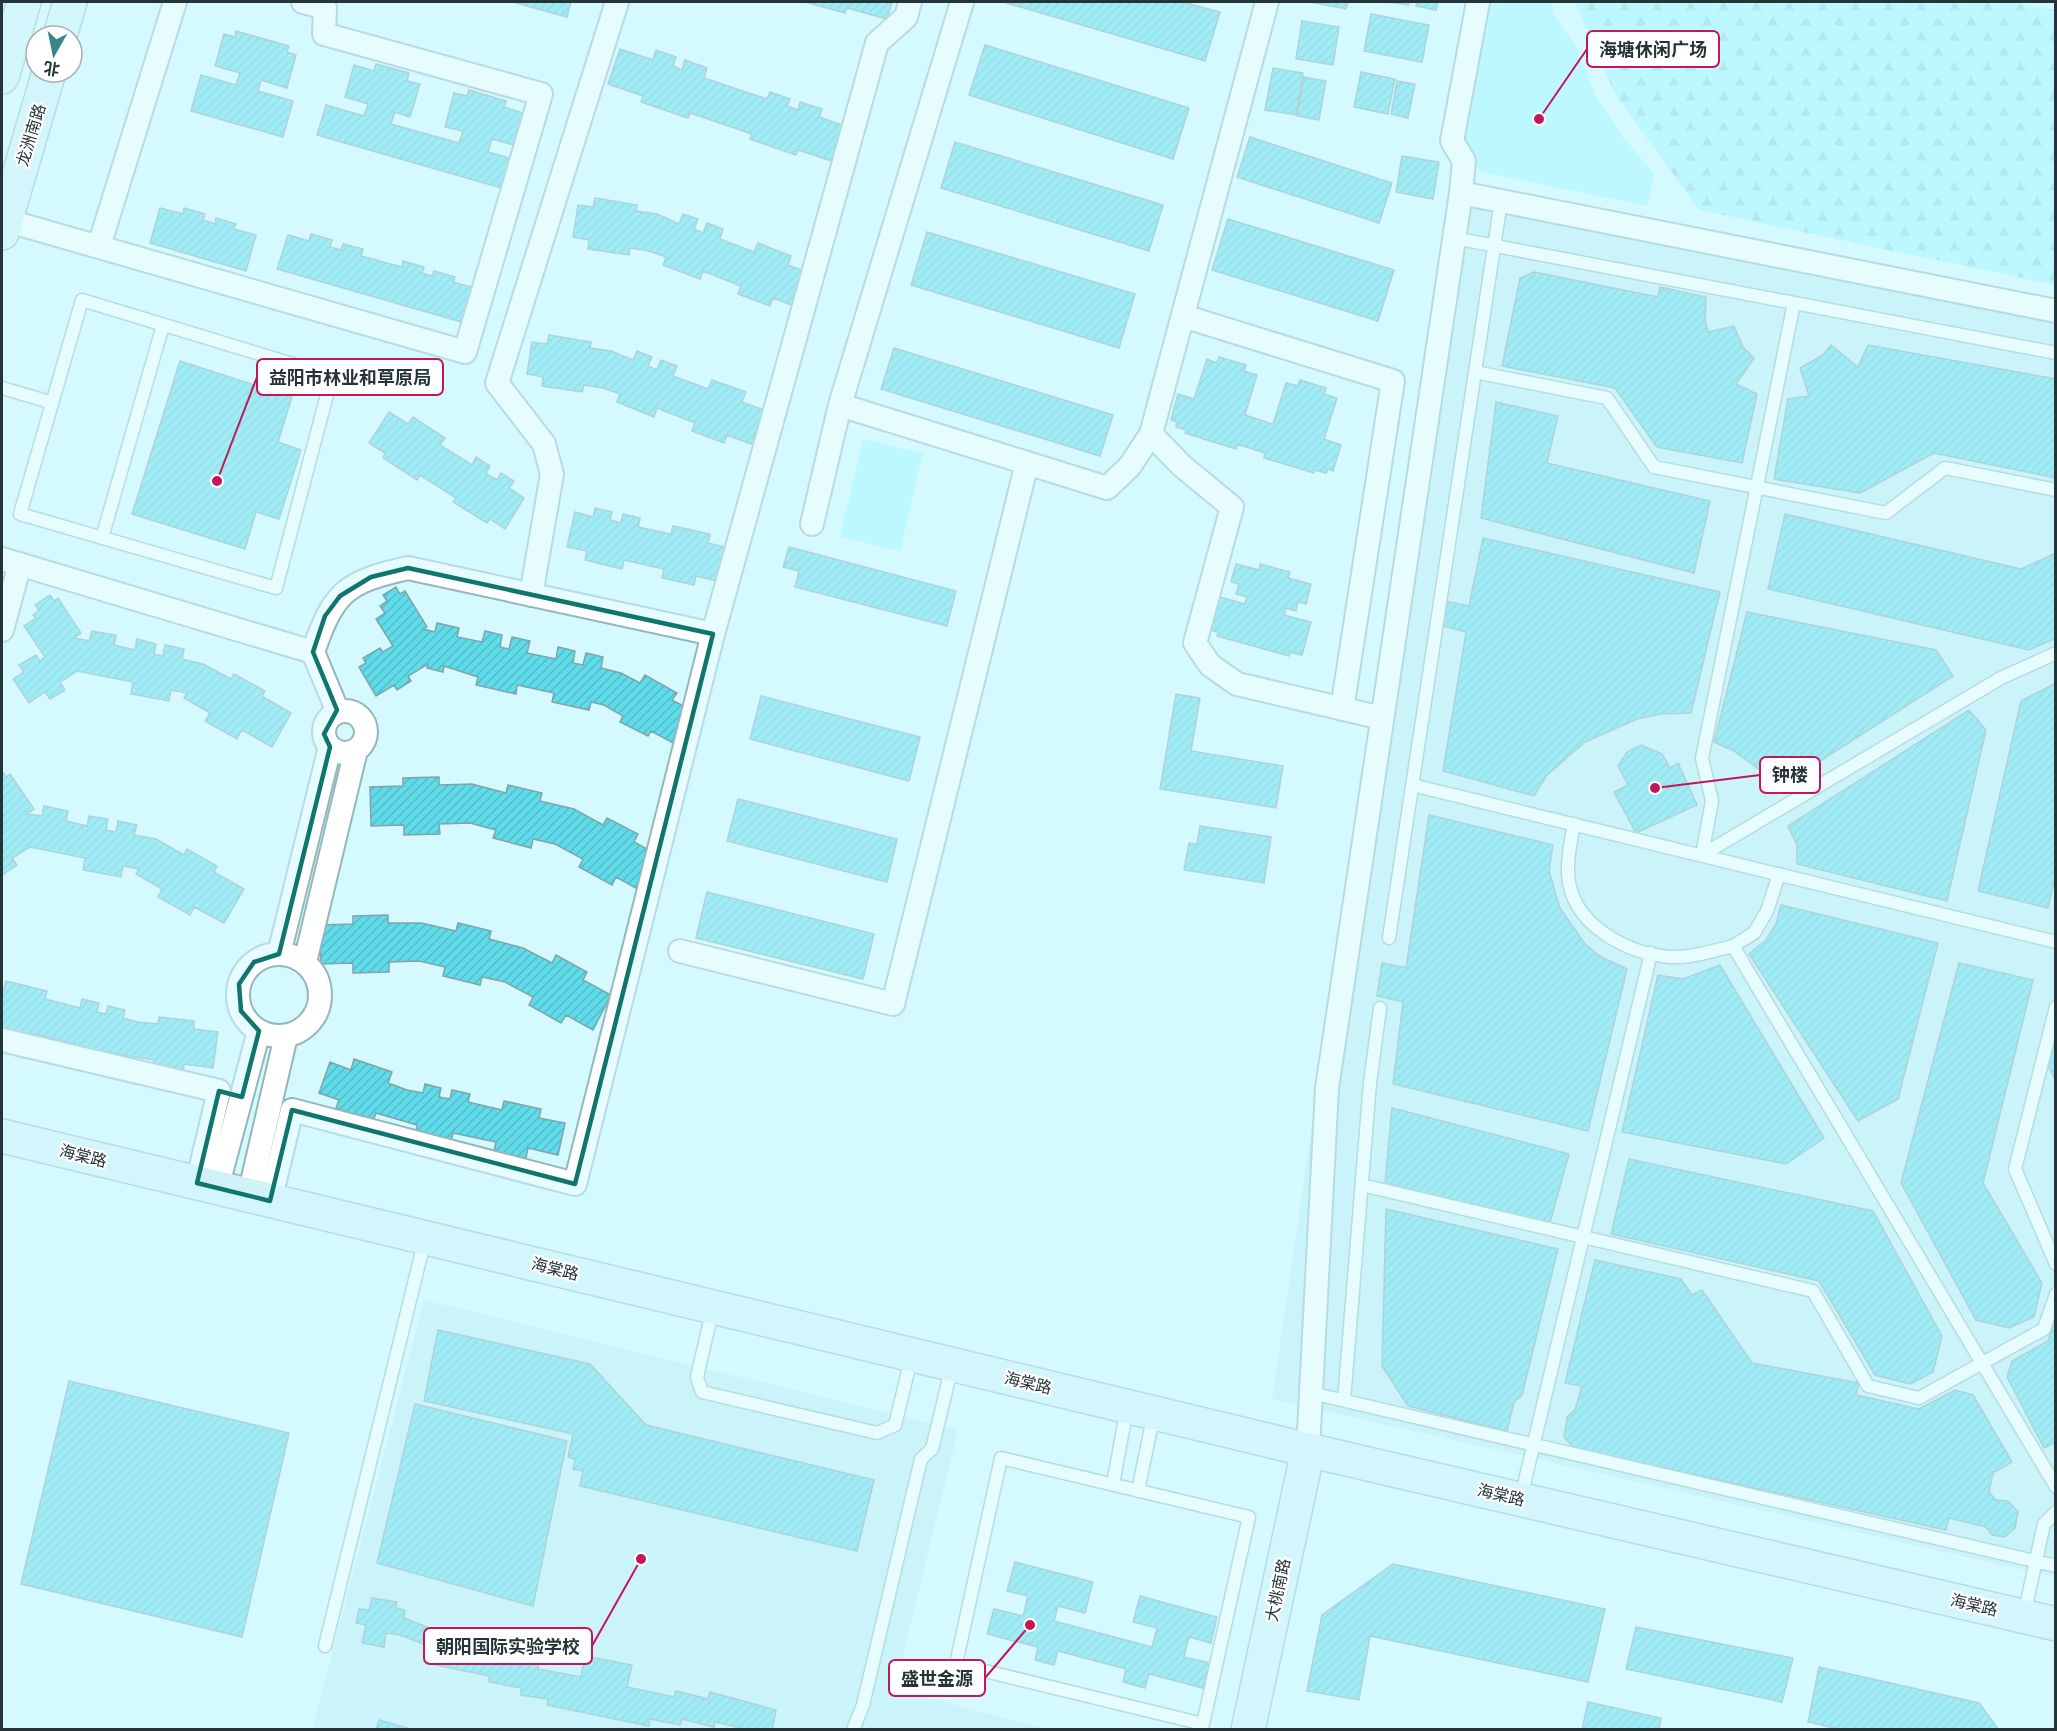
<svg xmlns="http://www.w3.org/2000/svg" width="2057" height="1731" viewBox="0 0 2057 1731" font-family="Figtree,'Noto Sans SC',sans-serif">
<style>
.built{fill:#beedf3}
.forest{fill:url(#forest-firs)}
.green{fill:#a3f4ff}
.building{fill:url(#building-hatch);stroke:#81a4a9;stroke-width:1.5}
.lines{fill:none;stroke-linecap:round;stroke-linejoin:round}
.lane-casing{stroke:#93b7bb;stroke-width:15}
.street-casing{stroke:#93b7bb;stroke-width:26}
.secondary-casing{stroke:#93b7bb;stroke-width:36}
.lane{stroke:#fff;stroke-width:12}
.street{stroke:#fff;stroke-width:22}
.secondary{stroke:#d1f2f6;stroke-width:33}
.marked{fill:none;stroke:#0f766e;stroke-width:4.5;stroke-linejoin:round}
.labels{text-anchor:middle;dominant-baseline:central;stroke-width:4.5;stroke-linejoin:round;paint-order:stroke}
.street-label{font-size:16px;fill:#253436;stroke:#fff}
.leader{fill:none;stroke:#c2185b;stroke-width:2}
.callout-dot{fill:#c2185b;stroke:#fff;stroke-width:2}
.callout{fill:#fff;stroke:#c2185b;stroke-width:2}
.callout-label{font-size:18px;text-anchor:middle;font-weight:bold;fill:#253436}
</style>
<defs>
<pattern id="forest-firs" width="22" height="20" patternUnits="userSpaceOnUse" patternTransform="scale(1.5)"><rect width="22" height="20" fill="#a3f4ff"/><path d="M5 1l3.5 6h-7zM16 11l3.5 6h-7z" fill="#8cd2db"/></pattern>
<pattern id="building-hatch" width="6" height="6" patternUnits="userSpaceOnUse" patternTransform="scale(1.5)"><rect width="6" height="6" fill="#5fdbea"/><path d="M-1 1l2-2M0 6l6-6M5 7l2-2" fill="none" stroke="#52bdc9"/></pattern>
</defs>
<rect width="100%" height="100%" fill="#d4faff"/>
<path class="built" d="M1450,178L2055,304V1577L1272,1399Z
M424,1300L958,1430L895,1689L1047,1729L312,1730Z"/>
<path class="forest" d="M1575,2H2011L2055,10V285L1699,210L1615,94Z"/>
<path class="green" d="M1489,2H1552L1555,16L1576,47L1597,99L1625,139L1654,174L1648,206L1480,172L1463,142Z
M863,439L923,453L900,551L840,537Z"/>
<path class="building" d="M513,2H571L567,17Z
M805,2H892L887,19L847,8L845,13Z
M1003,2H1183L1220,12L1205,61Z
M1310,2H1348L1346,9Z
M1389,2H1409L1408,5Z
M1417,2H1438L1436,10L1416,6Z
M1371,14L1429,25L1422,62L1364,51Z
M1302,21L1339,27L1333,65L1296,59Z
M236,31L289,46L287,52L296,55L287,88L261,80L258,91L293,101L283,137L191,111L201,75L236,85L240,73L215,66L224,34L235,37Z
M985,45L1189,108L1173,159L969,95Z
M620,49L653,60L656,50L676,57L673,66L682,70L685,60L707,68L704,78L767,99L770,92L790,99L787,106L798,110L800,102L822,109L819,117L850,128L838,163L798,150L796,155L750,139L752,134L690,113L688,118L641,102L643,96L608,84Z
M376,64L409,73L407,81L420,84L410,117L395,112L391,124L459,143L463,131L445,127L454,93L467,96L469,90L506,101L504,107L523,113L514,145L492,139L488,152L524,162L515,192L317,135L326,105L364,116L368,104L345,97L354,65L374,71Z
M1273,68L1303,73L1296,115L1265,110Z
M1361,72L1395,79L1388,114L1354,107Z
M1304,77L1326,81L1319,120L1297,116Z
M1397,81L1415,84L1408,118L1391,114Z
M1250,137L1392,183L1379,223L1237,177Z
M955,142L1163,205L1149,251L941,188Z
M1402,156L1439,162L1433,199L1396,192Z
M595,198L637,205L636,211L657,214L679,224L683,214L698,219L694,229L703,233L707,223L723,229L720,239L754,252L758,243L791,256L788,265L810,273L797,307L773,298L770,306L738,294L741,286L703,271L700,279L663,265L666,257L649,251L630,248L629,255L588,249L589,240L573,237L578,205L593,207Z
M160,208L183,214L184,208L205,214L203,220L215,224L216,218L236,224L234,229L256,235L246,271L150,243Z
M1228,219L1394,270L1378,321L1212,270Z
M927,232L1135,294L1119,348L911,285Z
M311,234L332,240L330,247L341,250L343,244L363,249L361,256L402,267L403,261L424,267L422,273L432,276L434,271L455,277L453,282L475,288L465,323L277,269L288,235L309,241Z
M1534,272L1658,297L1660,287L1706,297L1705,319L1708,332L1734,326L1743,347L1754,358L1736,384L1757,394L1742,463L1657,447L1615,388L1502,366L1520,278Z
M549,335L591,342L590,348L611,351L633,360L637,351L652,357L648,366L657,370L661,360L677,366L673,376L708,389L712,380L746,392L742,402L764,410L751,444L727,435L724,443L692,431L695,423L657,408L654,417L617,402L620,394L603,388L584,385L582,392L542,386L543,377L527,374L532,342L547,344Z
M1831,345L1858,367L1868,345L2056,379V478L1934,453L1860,493L1774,479L1788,399L1809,396L1800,368L1823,355Z
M894,348L1113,415L1100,456L881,389Z
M1219,357L1246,365L1244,371L1257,375L1245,415L1273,424L1286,383L1298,386L1300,380L1326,388L1324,394L1337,398L1324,439L1341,445L1333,471L1328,469L1326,473L1315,470L1314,473L1264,458L1265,453L1237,444L1236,449L1185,433L1186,430L1176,427L1177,422L1171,420L1178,394L1194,399L1207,359L1217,363Z
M180,361L292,397L278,442L301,450L279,519L256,512L245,549L132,514Z
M1496,402L1558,416L1547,463L1710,501L1694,573L1481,518Z
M389,412L408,424L413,417L445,438L440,445L472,465L476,457L490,466L486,474L497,480L501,473L514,481L509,488L524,498L505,529L490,519L487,523L453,502L456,498L420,475L417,480L383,458L385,453L369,443Z
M595,508L612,512L610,520L621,523L623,514L640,518L638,527L671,534L673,526L710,534L708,543L729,548L722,582L696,576L694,585L662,578L664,569L624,560L622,569L585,560L587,551L567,547L575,512L593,517Z
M1785,514L2021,569L2056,553V638L2029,650L1768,589Z
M1483,538L1720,592L1691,713L1660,714L1637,719L1585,742L1547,775L1534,796L1443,771L1466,632L1440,625L1444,601L1469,606Z
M789,547L956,591L947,626L795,587L799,571L783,567Z
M1236,564L1259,570L1260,564L1290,572L1288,578L1311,584L1306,604L1298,602L1296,611L1286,608L1284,615L1311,622L1302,655L1290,652L1289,656L1217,636L1218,632L1207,629L1216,596L1245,604L1247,597L1236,594L1239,584L1231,582Z
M396,587L400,594L405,591L427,627L423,629L435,632L437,623L459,628L457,637L482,642L485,631L502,635L500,647L509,649L512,637L530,641L527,653L556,659L558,647L575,651L573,663L583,665L586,653L603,657L601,668L621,673L640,683L645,675L677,693L672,700L693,711L675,744L651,731L648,736L620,722L623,716L604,705L591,702L589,710L552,702L554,693L517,685L516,694L476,685L478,677L444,666L443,672L427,668L428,664L408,676L411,681L397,690L394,685L376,696L359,667L366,663L363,658L380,648L383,652L393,646L376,619L385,613L380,606L387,601L383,595Z
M50,595L54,601L58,598L81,633L75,638L89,641L92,631L116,635L114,645L135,650L137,639L156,644L154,654L163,656L165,645L184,649L182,659L203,664L231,679L234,674L265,691L262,696L291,713L272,747L242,730L237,739L205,721L210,713L184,698L187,693L171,690L169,701L131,694L133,682L77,671L60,682L65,690L50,699L45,692L29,703L13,679L24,672L19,665L36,655L40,661L45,657L24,626L36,618L33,615L39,610L35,605Z
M1747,612L1936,650L1953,676L1778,788L1768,776L1734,751L1714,742Z
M2056,683V873L2048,908L1978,891L2021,701Z
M1176,694L1200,698L1191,751L1283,766L1276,808L1160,789Z
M761,696L920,737L909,781L750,739Z
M1969,710L1986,730L1947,901L1797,864V845L1788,826Z
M1641,745L1662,754L1670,768L1678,763L1697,805L1636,833L1614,792L1628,785L1618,766L1627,752Z
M2,771L6,777L10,774L34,809L27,814L42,816L44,806L68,811L66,821L87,826L89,816L108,819L106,830L116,832L118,821L137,825L134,835L156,839L184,855L187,849L217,866L214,872L244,889L224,923L194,907L190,915L158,897L162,889L136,874L139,869L123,866L121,877L83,870L85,858L30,847L12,858L17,865L2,875Z
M439,777V785L472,784L506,793L508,785L542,793L540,801L574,809L603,825L607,818L638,834L634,842L662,857L643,892L616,877L612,885L579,867L583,859L555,844L533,839L531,848L493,838L496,830L470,823L439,824L440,834L404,835V825L371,826L370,787L403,786V778Z
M738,799L897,839L887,882L727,841Z
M1429,815L1553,845L1549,871L1560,908L1585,944L1601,957L1627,969L1588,1131L1393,1084L1403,1002L1377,996L1382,963L1406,968Z
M1200,826L1271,837L1264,883L1184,870L1189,843L1197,844Z
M707,892L874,934L863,979L696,938Z
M1781,905L1938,943L1898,1099L1858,1121L1749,954L1766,940L1776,924Z
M388,915V923H421L456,931L458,923L491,931L489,939L523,948L552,963L556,955L587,972L583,980L611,995L593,1030L566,1015L561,1023L529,1005L533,997L505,982L482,977L480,985L443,976L445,967L419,961L389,962V972L353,973V963L321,964L320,925L353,924V916Z
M1959,963L2033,980L1983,1183L2042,1283L2034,1317L2009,1328L1976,1320L1901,1183Z
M1720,965L1824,1138L1786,1164L1622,1132L1658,975L1683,979Z
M6,981L47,991L45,999L80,1008L82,999L99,1003L97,1012L106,1014L108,1006L125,1010L123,1018L138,1022L158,1024L159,1017L194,1021V1029L218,1032L213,1068L184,1064L183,1073L153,1069L154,1060L112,1053L110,1062L73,1054L76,1044L35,1034L33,1044L2,1036V989H4Z
M2056,1029V1081L2046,1062Z
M354,1059L392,1072L388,1083L407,1090L423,1093L425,1084L441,1088L439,1097L450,1099L452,1090L470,1094L468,1102L502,1110L504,1101L541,1109L539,1118L565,1123L558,1155L528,1148L526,1158L494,1151L496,1142L453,1133L451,1141L416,1133L417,1125L376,1113L373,1121L336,1108L339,1100L319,1093L330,1062L351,1070Z
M1392,1108L1569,1154L1549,1226L1385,1183Z
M1629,1159L1873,1211L1942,1336L1933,1372L1910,1384L1875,1375L1819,1281L1611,1234Z
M1386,1209L1558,1249L1522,1395L1514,1402L1507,1431L1408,1406L1382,1366Z
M1595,1260L1681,1279L1692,1295L1702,1290L1752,1363L1859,1383L1856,1395L1919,1409L1955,1390L1973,1395L2012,1462L1993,1473L1989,1492L1996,1500L2008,1501L2018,1512L2015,1528L2005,1537L1992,1535L1986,1527L1949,1518L1946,1530L1574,1448L1564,1437L1567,1417L1575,1410L1582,1386L1565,1383Z
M2056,1318V1442L2044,1448L2007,1377L2012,1361L2048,1341Z
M438,1330L590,1364L646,1425L874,1480L857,1551L580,1486L583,1471L573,1469L575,1459L568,1457L573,1434L424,1401Z
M69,1381L289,1433L242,1637L21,1584Z
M415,1404L567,1441L533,1606L377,1563Z
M1015,1562L1093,1582L1085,1613L1058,1606L1054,1621L1152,1647L1157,1628L1133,1622L1140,1596L1217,1617L1211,1643L1189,1637L1184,1657L1210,1663L1203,1688L1149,1674L1145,1688L1123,1682L1126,1669L1058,1651L1054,1665L1035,1660L1038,1647L987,1634L994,1609L1023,1616L1028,1596L1007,1591Z
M1393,1564L1605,1609L1588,1682L1370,1636L1359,1700L1307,1691L1322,1615Z
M372,1598L397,1602L396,1608L405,1610L404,1618L432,1629L505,1646L504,1654L539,1661L538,1669L581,1677L585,1656L632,1665L627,1687L674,1697L676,1691L708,1699L710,1692L776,1710L772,1730H750L715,1722L714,1727L682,1719L680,1725L650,1719L649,1726L547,1705L548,1699L521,1695V1688L489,1682V1676L426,1663L429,1646L400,1635L386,1633L384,1647L362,1643L366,1625L356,1623L359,1609L369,1610Z
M1636,1627L1793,1658L1782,1702L1626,1669Z
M1819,1667L1979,1703L1999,1730H1843L1808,1722Z
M1588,1702L1661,1718L1659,1730H1582Z
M379,1720L414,1730H376Z"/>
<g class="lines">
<defs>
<path id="lane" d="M1454,238L2056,353
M82,300L332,376L276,588L20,514Z
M1475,372L1607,398L1654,467L1886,513L1945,468L2056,490
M2,388L50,402
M102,538L163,325
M1412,785L2056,942
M1574,824C1571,840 1567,858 1568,874C1571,924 1625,953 1670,957C1691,958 1712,951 1733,946
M1702,855L1712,801L1702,758L1794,303
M1702,855L2001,678L2056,653
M1779,874L1767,911L1754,933L1733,946L2056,1487
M1389,938L1501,201
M2056,1007L2015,1169L2056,1264
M1362,1185L1813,1291L1868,1386L1919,1398L2044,1329L2056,1294
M713,1308L697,1377L702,1392L877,1433L895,1425L912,1355
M1311,1393L2056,1566
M1344,1400L1370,1083L1380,1008
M1001,1458L1249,1517L1203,1724L956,1664Z
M1113,1484L1127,1408
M1138,1491L1154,1413
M1521,1497L1651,953
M2024,1615L2044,1524L2056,1512
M325,1646L425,1239
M853,1730L863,1705L921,1459L932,1449L952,1366"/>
<path id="street" d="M1461,193L1464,161L1452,141L1478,2
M5,220L465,352L541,94L324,34L325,8L303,2
M99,246L175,2
M1183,316L1393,381L1342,709
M840,405L962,2
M1151,434L1182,466L1232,507L1195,643L1210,665L1237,684L1382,718
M1027,463L1107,488L1130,466L1151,434L1267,2
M2,559L313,652C334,591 346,582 408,568L713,634L575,1184L292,1110L270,1201
M531,595L552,474L544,444L497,383L617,2
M2,630L20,564
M713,634L877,43L906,17L910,2
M313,652L338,712
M324 732a21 21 0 1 1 42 0a21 21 0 1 1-42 0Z
M680,951L893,1004L1027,463L840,405L812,524
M238 995a41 41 0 1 1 82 0a41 41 0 1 1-82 0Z
M279,954L330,747
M305,962L356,750
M2,1040L219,1091L197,1183
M217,1188L259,1031
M249,1195L286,1036
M1308,1450L1327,1088L1461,193L2056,311"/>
<path id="secondary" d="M60,36L70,2
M2,77L24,2
M2,233L49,72
M2,1136L1308,1450L2056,1624
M1248,1730L1308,1450"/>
</defs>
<use href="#lane" class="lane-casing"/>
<use href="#street" class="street-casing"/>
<use href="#secondary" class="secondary-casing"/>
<use href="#lane" class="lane"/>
<use href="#street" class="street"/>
<use href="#secondary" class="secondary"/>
</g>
<path d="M0 0H2057V1731H0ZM408,568L713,634L575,1184L292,1110L270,1201L197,1183L219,1091L242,1097L259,1031L241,1011L239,984L254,962L279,954L330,747L324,734L337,710L313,652L325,616L340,596L371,577Z" fill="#d4faff" fill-opacity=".55" fill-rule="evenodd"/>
<path class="marked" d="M408,568L713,634L575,1184L292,1110L270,1201L197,1183L219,1091L242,1097L259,1031L241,1011L239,984L254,962L279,954L330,747L324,734L337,710L313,652L325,616L340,596L371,577Z"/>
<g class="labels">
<g class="street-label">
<text transform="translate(31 135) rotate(-73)">龙洲南路</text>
<text transform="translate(83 1156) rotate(14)">海棠路</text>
<text transform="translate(555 1269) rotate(14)">海棠路</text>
<text transform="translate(1028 1383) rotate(13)">海棠路</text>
<text transform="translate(1501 1495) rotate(13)">海棠路</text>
<text transform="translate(1278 1590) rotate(-78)">大桃南路</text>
<text transform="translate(1974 1605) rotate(13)">海棠路</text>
</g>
</g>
<path class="leader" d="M1539 119L1587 49M217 481L257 377M1655 788L1760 775M641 1559L592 1646M1030 1625L985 1678"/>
<g class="callout-dot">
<circle cx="1539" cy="119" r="6"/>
<circle cx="217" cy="481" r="6"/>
<circle cx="1655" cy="788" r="6"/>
<circle cx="641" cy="1559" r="6"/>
<circle cx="1030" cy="1625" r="6"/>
</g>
<g class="callout">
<rect x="1587" y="31" width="132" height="36" rx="6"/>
<rect x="257" y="359" width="186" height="36" rx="6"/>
<rect x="1760" y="757" width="60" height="36" rx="6"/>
<rect x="424" y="1628" width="168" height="36" rx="6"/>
<rect x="889" y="1660" width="96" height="36" rx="6"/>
</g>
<g class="callout-label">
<text x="1653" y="56">海塘休闲广场</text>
<text x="350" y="384">益阳市林业和草原局</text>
<text x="1790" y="781">钟楼</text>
<text x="508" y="1653">朝阳国际实验学校</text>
<text x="937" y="1685">盛世金源</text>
</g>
<rect width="2057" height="1731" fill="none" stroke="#253436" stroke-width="6"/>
<g transform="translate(54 54) rotate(189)"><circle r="28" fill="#ffffff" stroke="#a8aeaf" stroke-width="1.5"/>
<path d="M0-4.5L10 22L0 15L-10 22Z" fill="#3c848c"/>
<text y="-9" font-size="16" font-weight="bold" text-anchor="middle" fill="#253436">北</text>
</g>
</svg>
